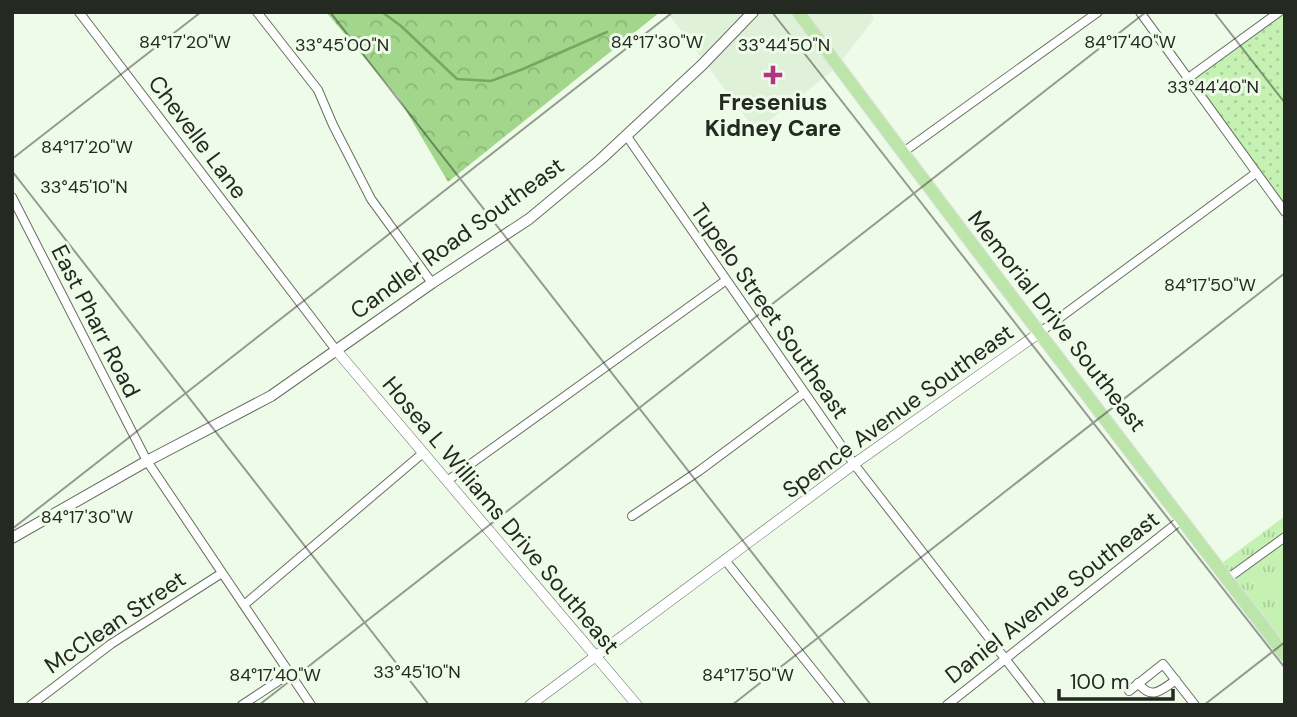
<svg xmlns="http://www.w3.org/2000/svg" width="1297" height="717" viewBox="0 0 1297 717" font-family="'DM Sans',sans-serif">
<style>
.built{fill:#dff1d9}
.grass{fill:url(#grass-dots)}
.forest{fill:url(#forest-crowns)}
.park{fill:url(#park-tufts)}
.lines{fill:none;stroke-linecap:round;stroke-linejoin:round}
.stream{stroke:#76a860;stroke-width:2.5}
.minor-casing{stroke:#657061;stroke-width:10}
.tertiary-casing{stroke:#657061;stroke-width:11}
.secondary-casing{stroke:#657061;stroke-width:12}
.primary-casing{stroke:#e0e1e0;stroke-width:14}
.minor{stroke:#fff;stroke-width:8}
.tertiary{stroke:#fff;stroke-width:10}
.secondary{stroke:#fff;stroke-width:10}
.primary{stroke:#bce5aa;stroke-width:12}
.ticks{fill:none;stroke:#242922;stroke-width:2;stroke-opacity:0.45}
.poi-dot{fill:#b23482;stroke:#eefbe9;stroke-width:2.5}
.labels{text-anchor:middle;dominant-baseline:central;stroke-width:6;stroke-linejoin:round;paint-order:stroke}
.poi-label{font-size:23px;font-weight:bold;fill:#242922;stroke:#eefbe9}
.street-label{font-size:23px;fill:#242922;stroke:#eefbe9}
.ticks-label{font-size:18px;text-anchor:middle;fill:#242922;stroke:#eefbe9;stroke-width:6;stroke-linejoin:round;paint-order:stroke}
</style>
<defs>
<pattern id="grass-dots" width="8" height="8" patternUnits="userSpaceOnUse" patternTransform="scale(1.75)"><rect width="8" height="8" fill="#c5f1b3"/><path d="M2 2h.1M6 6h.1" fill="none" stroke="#a9cf9a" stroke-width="1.8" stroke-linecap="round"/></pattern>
<pattern id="forest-crowns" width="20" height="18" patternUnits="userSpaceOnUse" patternTransform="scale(1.75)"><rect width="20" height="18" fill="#a1d68b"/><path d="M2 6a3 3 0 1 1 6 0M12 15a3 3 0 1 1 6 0" fill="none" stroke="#8ab878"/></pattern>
<pattern id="park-tufts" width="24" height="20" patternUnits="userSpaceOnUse" patternTransform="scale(1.75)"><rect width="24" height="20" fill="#c5f1b3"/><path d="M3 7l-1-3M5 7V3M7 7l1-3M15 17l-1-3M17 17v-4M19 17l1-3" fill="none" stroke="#a9cf9a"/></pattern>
</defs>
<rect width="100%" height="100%" fill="#eefbe9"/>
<path class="built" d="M667,12H869L874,19L836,68L756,131Z"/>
<path class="grass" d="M1277,12H1285V205L1189,76Z"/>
<path class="forest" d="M326,12H660L448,182L398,97Z"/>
<path class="park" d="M1285,516V662L1214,569Z"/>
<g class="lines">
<path class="stream" d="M382,12L401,26L457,79L491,81L523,69L607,32"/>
<defs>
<path id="minor" d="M79,12L336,350
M257,12L318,90L333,125L371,199L432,283
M1140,12L1285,212
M1187,79L1279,12
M626,135L854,464L1041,705
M902,153L1098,12
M12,197L147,461L311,705
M1039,333L1256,173
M447,481L725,281
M632,516L699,471L804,393
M725,560L841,705
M1227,579L1285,537
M244,605L423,453
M1138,683C1152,701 1161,690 1176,680
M1129,691L1163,664L1195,705
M31,705L111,644L222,573
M242,705L289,674
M947,705L1181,520"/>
<path id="tertiary" d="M336,350L637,705
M530,705L854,464L1039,333"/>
<path id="secondary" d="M12,538L147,461L271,396L432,283L529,219L600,160L702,65L753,12"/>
<path id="primary" d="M798,12C958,228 1122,441 1285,655"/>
</defs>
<use href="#minor" class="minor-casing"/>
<use href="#tertiary" class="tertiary-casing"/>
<use href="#secondary" class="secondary-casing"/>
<use href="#primary" class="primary-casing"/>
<use href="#minor" class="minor"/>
<use href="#tertiary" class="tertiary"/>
<use href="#secondary" class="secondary"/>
<use href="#primary" class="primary"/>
</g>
<path class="ticks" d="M330,12L871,705M772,12L1285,668M1214,12L1285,103M12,159L201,12M12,171L429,705M12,529L673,12M259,705L1146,12M732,705L1285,273M1204,705L1285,642"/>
<path class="poi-dot" d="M769.5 64.5h7v7h7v7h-7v7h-7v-7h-7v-7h7z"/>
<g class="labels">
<g class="poi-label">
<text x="773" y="102">Fresenius<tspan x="773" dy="26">Kidney Care</tspan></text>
</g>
<g class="street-label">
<text transform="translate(198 137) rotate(53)">Chevelle Lane</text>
<text transform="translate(457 238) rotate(-36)">Candler Road Southeast</text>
<text transform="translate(770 311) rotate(55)">Tupelo Street Southeast</text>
<text transform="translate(96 321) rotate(63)">East Pharr Road</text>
<text transform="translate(1057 321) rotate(52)">Memorial Drive Southeast</text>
<text transform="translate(898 411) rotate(-36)">Spence Avenue Southeast</text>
<text transform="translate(501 515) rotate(50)">Hosea L Williams Drive Southeast</text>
<text transform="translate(1052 597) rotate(-38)">Daniel Avenue Southeast</text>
<text transform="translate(115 622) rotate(-34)">McClean Street</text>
</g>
</g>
<g class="ticks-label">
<text x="185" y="48">84°17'20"W</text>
<text x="657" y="48">84°17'30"W</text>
<text x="1130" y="48">84°17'40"W</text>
<text x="342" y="51">33°45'00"N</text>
<text x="784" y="51">33°44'50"N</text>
<text x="1213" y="93">33°44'40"N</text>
<text x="87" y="153">84°17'20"W</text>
<text x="84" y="193">33°45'10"N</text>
<text x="1210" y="291">84°17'50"W</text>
<text x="87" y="523">84°17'30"W</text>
<text x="417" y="678">33°45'10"N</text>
<text x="275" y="681">84°17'40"W</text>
<text x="748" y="681">84°17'50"W</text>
</g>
<rect width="1297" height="717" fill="none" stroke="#242922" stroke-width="28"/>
<path d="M1059 689v10h114v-10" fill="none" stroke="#242922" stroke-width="3.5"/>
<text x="1070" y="689" font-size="21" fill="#242922" stroke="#eefbe9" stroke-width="5" paint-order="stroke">100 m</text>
</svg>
